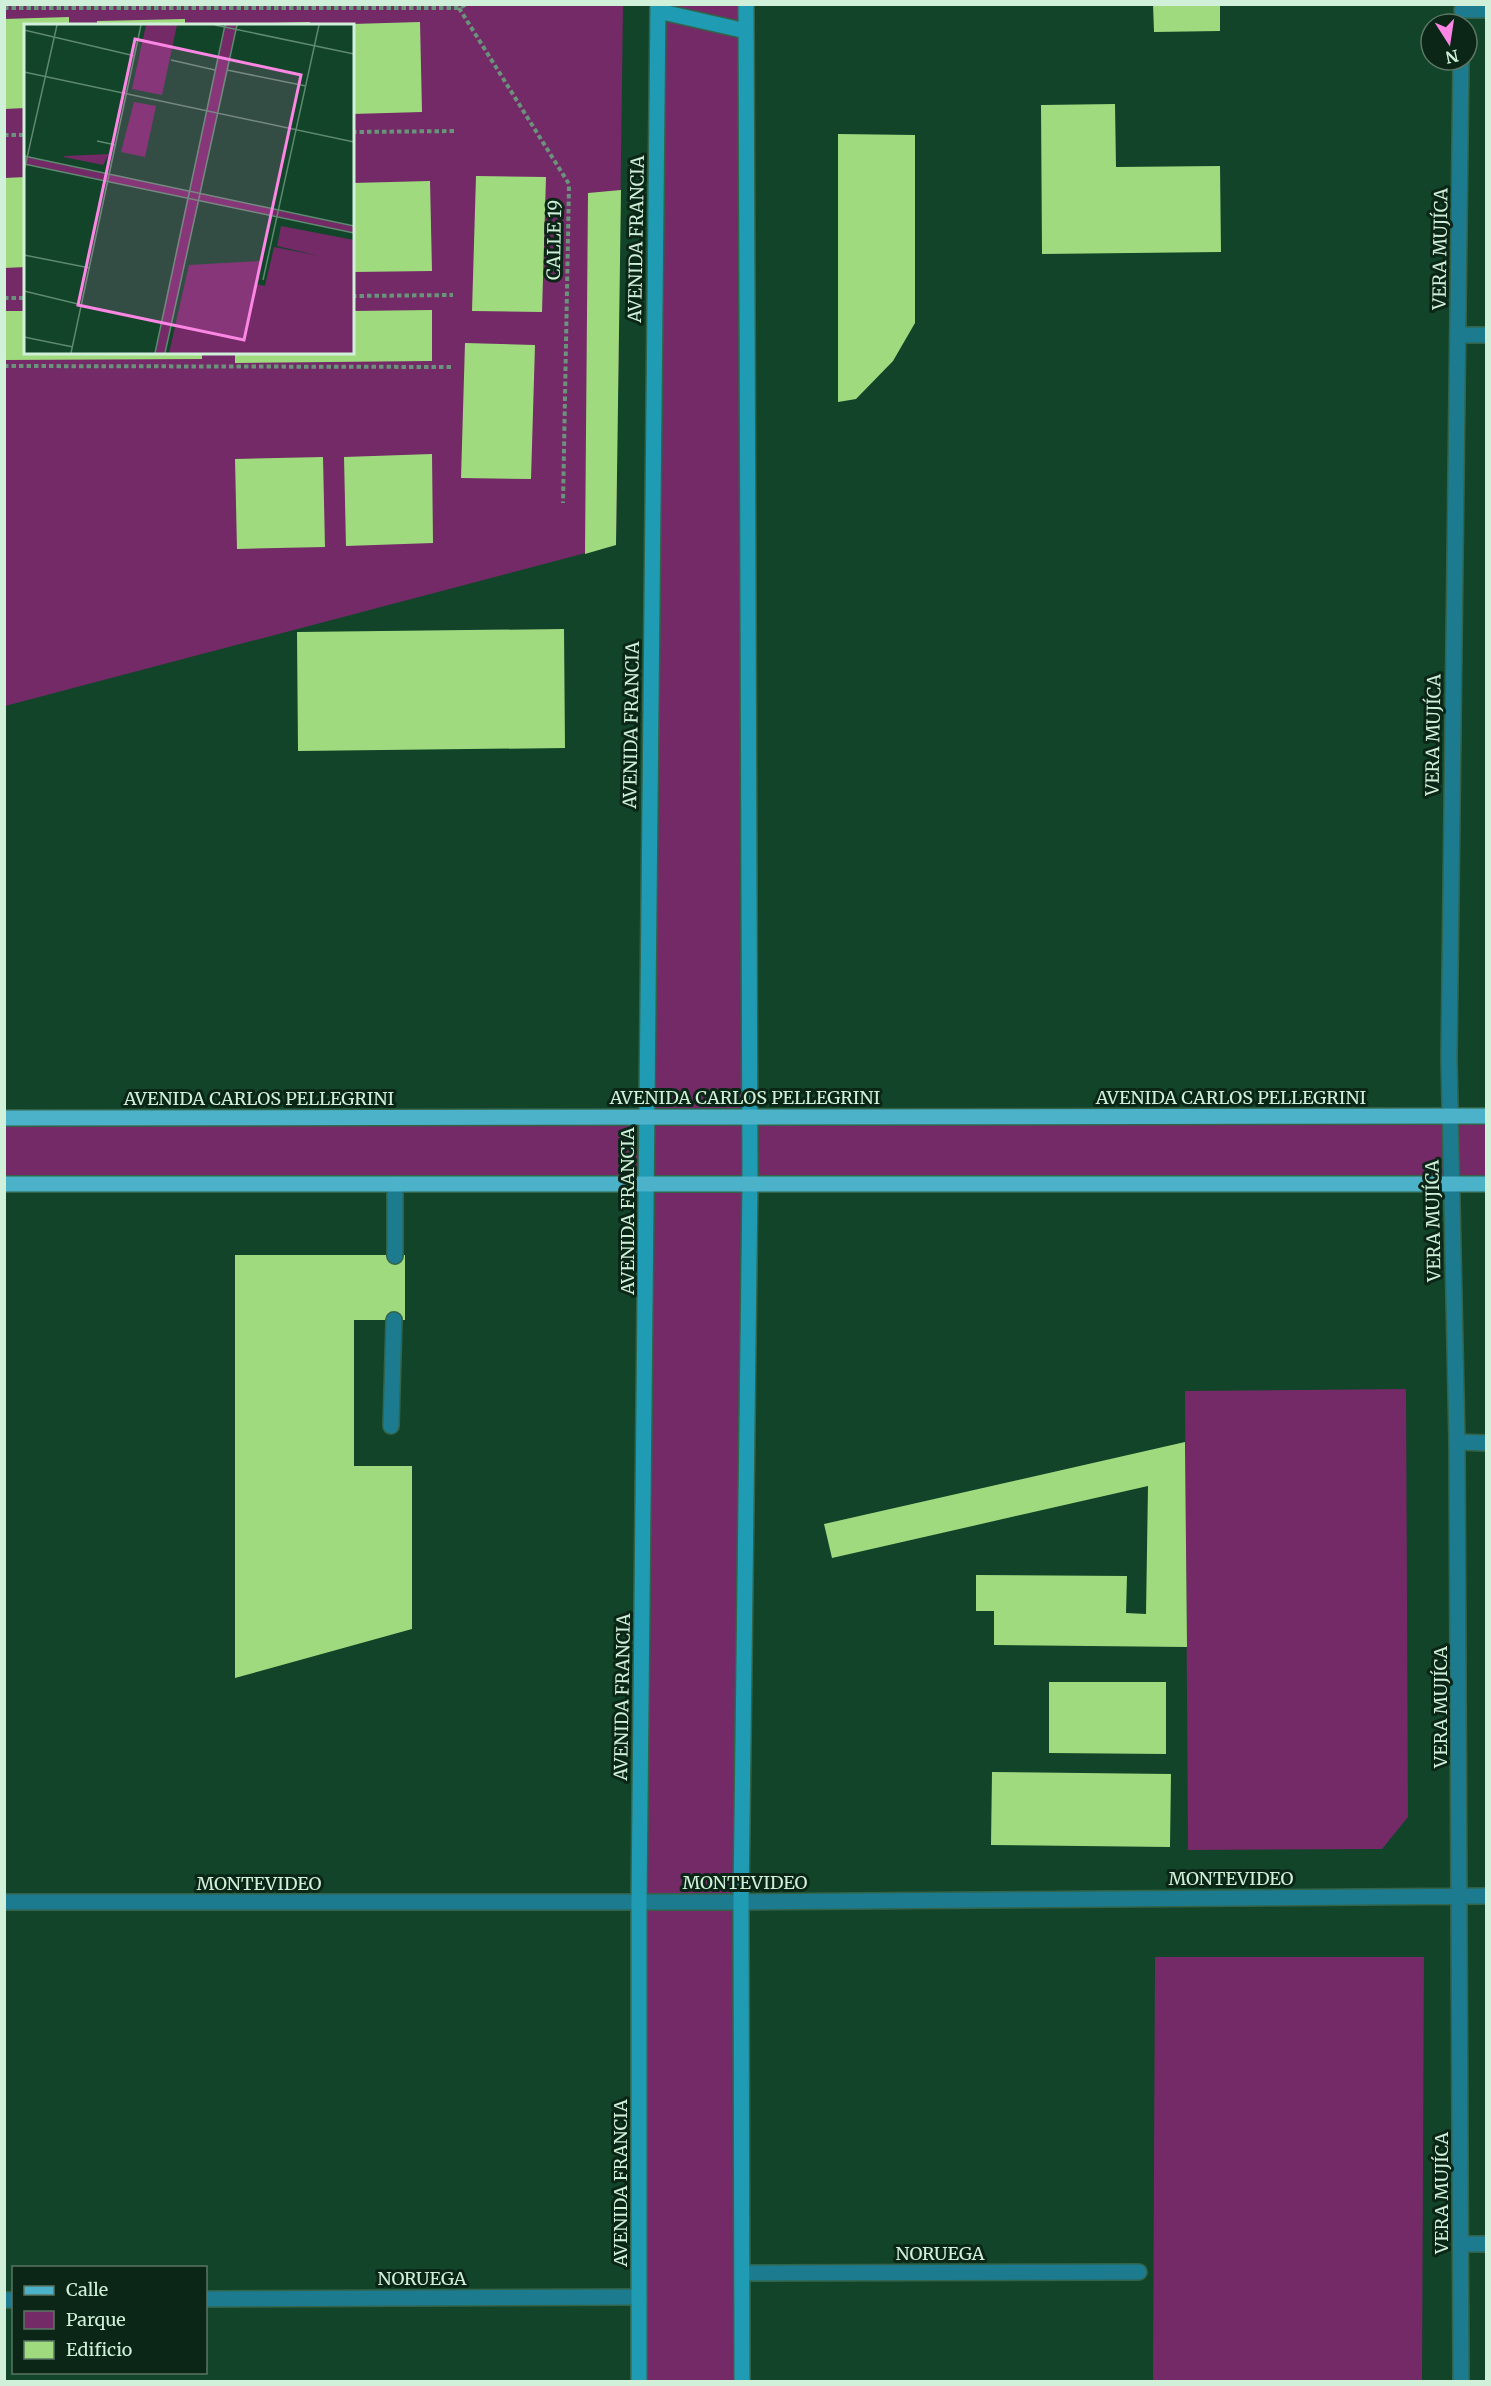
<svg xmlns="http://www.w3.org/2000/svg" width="1491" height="2386" viewBox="0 0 1491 2386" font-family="Merriweather,serif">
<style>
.green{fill:#732a67;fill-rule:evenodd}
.building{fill:#a0da7f}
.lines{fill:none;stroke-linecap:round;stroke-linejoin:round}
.lane-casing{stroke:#336348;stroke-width:18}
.street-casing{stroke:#336348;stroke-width:18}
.secondary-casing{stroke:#336348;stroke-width:18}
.primary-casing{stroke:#336348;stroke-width:18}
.path{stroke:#69937a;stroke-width:4;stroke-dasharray:4.5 3;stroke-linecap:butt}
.lane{stroke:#1c7b8e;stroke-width:15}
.street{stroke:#1c7b8e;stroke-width:15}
.secondary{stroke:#209bb4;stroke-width:15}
.primary{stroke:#4bb2c9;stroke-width:15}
.labels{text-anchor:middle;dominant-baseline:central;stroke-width:6;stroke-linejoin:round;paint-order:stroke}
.street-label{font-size:18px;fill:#d0f0da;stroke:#0b2616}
.inset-road{fill:none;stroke:#5d896f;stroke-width:1.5}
.view{fill:#fc86e4;fill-opacity:0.15;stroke:#fc86e4;stroke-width:3}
.inset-edge{fill:none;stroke:#d0f0da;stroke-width:3}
</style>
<rect width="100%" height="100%" fill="#114428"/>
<path class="green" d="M746,4L749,1116H1486V1183L750,1184L742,2381L639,2382L648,1184H5L4,1118L647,1117L658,5Z
M5,5H623L616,545L5,706ZM26,26H352V352H26Z
M1406,1389L1408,1817L1382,1849L1188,1850L1185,1391Z
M1155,1957H1424L1422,2381H1153Z"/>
<path class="building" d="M1153,4H1220V31L1154,32Z
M69,17V26H26V108L4,109V19Z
M185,19V26H97V21Z
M310,22V26H234V24Z
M420,22L422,112L352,114V24Z
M1115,104L1116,167L1220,166L1221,252L1042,254L1041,105Z
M838,134L915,135V323L893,361L856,399L838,402Z
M476,176L546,177L542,312L472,311Z
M26,177V267L4,268V178Z
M430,181L432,271L352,272V183Z
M621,190L616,545L585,554L588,193Z
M432,310V361L235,363V352H352V311Z
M4,311H26V352H202V359L4,360Z
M465,343L535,345L531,479L461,478Z
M432,454L433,543L346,546L344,457Z
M323,457L325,547L237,549L235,459Z
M564,629L565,748L298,751L297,632Z
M235,1255H405V1320H354V1466H412V1629L235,1678Z
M1185,1442L1187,1647L994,1645V1611H976V1575L1127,1576L1126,1613L1146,1614L1148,1486L832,1558L824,1524Z
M1049,1682H1166V1754L1049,1753Z
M992,1772L1171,1774L1170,1847L991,1845Z"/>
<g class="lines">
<defs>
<path id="lane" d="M1458,335H1486
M395,1184V1256
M391,1426L394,1320
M1457,1442L1486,1443"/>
<path id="street" d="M1462,10H1486
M4,1902H741L1486,1896
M1461,2244H1486
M742,2273L1139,2272
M206,2299L639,2297
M4,2300H14
M1461,2382L1457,1442L1449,1059L1461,60"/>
<path id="secondary" d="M658,11L746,31
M639,2382V1902L658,4
M742,2382L741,1902L750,1183L746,4"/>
<path id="primary" d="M4,1118L1486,1116
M4,1184H1486"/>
</defs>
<use href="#lane" class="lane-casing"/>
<use href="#street" class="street-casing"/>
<use href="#secondary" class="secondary-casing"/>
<use href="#primary" class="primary-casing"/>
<path class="path" d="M4,8H459L467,4
M459,8L569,184L563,503
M352,132L457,131
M4,135H26
M352,296L453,295
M4,298H26
M4,366L452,367"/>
<use href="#lane" class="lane"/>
<use href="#street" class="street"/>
<use href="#secondary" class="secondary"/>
<use href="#primary" class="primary"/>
</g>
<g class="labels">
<g class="street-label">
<text transform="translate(636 239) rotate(-89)">AVENIDA FRANCIA</text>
<text transform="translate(554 240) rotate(-89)">CALLE 19</text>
<text transform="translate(1440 249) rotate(-89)">VERA MUJÍCA</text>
<text transform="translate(631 725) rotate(-89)">AVENIDA FRANCIA</text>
<text transform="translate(1433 735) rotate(-89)">VERA MUJÍCA</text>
<text x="745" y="1097">AVENIDA CARLOS PELLEGRINI</text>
<text x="1231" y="1097">AVENIDA CARLOS PELLEGRINI</text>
<text x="259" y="1098">AVENIDA CARLOS PELLEGRINI</text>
<text transform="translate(627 1211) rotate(-90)">AVENIDA FRANCIA</text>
<text transform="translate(1433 1221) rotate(-91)">VERA MUJÍCA</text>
<text transform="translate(622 1697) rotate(-89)">AVENIDA FRANCIA</text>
<text transform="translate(1440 1707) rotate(-90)">VERA MUJÍCA</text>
<text x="1231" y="1878">MONTEVIDEO</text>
<text x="745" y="1882">MONTEVIDEO</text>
<text x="259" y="1883">MONTEVIDEO</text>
<text transform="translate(620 2183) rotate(-90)">AVENIDA FRANCIA</text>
<text transform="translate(1441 2193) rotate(-90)">VERA MUJÍCA</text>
<text x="940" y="2253">NORUEGA</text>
<text x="422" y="2278">NORUEGA</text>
</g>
</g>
<g transform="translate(24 24)">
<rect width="330" height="330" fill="#114428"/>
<path d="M122,1H153L138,71L108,65ZM201,1H213L176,169L330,202V209L175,177L141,329H131L163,174L0,140V132L165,167ZM110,78L132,82L121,133L97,128ZM85,130L79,141L40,133V132ZM257,202L330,216V329H145L165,241L237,237L232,260L241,262L250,223L296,232L253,222Z" fill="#732a67"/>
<path class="inset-road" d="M191,1L330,30M0,6L111,32M147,36L191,46M203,46L282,62M0,48L330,118M73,117L92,121M0,132L330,202M0,140L330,209M0,147L33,1M0,231L66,244M239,256L295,1M0,267L58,281M0,313L49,323M47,329L117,1M131,329L201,1M141,329L213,1"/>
<path class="view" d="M111,15L277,51L220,316L54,281Z"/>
<rect width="330" height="330" class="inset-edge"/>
</g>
<rect width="1491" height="2386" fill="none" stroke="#d0f0da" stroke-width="12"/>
<rect x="12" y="2266" width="195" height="108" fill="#0b2616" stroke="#5a7764" stroke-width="1.5"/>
<rect x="24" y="2286" width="30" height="9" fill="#4bb2c9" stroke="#5a7764" stroke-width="1.5"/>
<text x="66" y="2296" font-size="18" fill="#d0f0da">Calle</text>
<rect x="24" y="2311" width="30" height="18" fill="#732a67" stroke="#5a7764" stroke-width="1.5"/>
<text x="66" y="2326" font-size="18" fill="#d0f0da">Parque</text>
<rect x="24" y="2341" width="30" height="18" fill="#a0da7f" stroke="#5a7764" stroke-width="1.5"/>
<text x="66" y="2356" font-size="18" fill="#d0f0da">Edificio</text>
<g transform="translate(1449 42) rotate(168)"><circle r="28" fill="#0b2616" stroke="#5a7764" stroke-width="1.5"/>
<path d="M0-4.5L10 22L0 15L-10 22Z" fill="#fc86e4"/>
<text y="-9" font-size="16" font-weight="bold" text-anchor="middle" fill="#d0f0da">N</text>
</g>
</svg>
